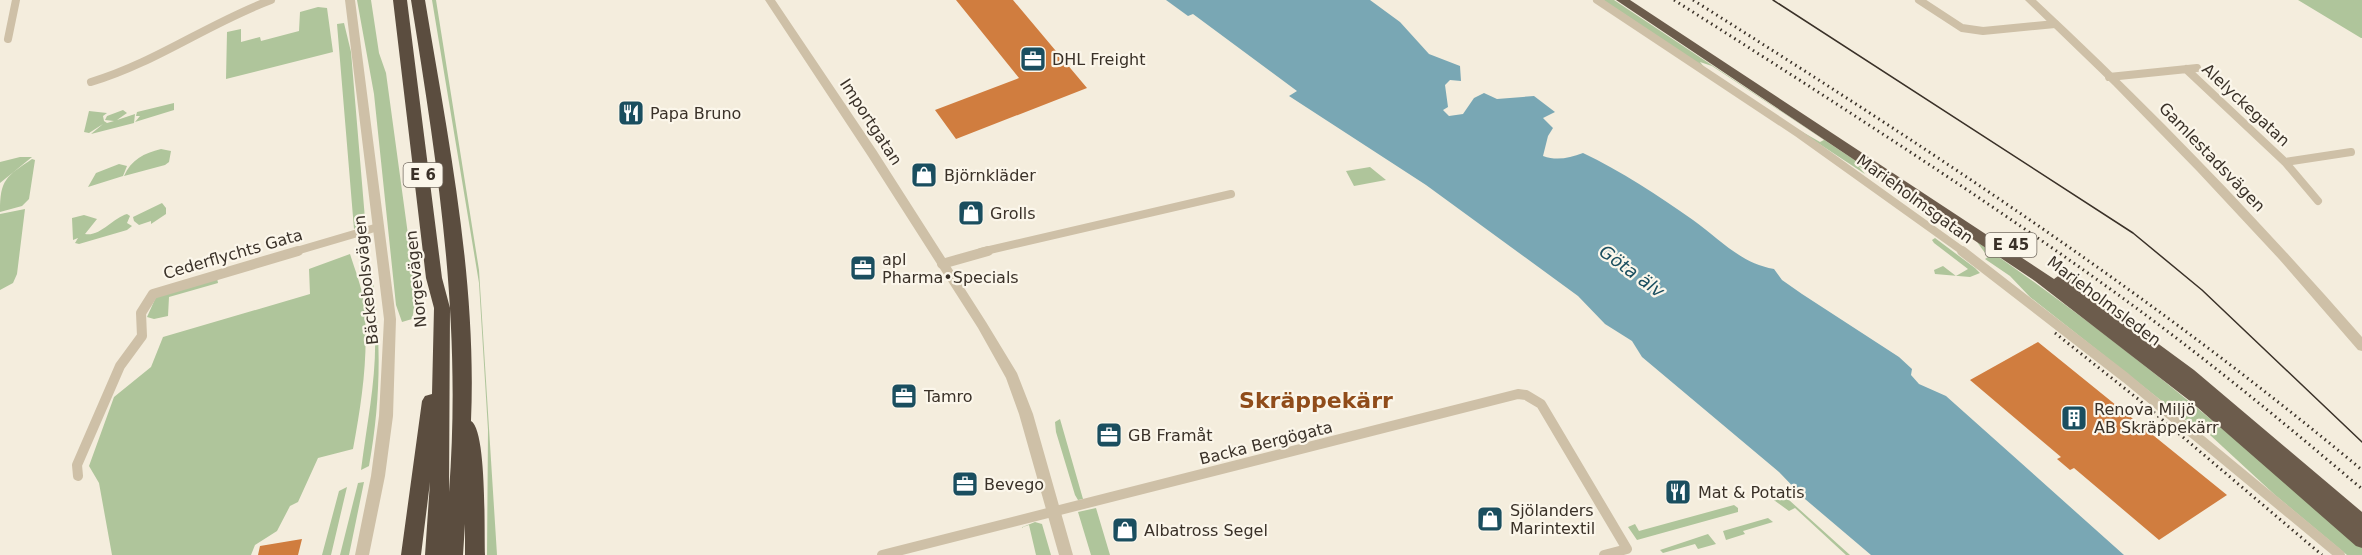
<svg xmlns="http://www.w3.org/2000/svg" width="2362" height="555" viewBox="0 0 2362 555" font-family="'DejaVu Sans',sans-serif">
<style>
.green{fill:#afc59b}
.water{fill:#79a7b4}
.building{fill:#d07d3f}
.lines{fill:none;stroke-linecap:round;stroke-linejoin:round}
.minor-far1{stroke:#cec0a7;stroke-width:8}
.minor{stroke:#cec0a7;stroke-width:10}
.tertiary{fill:#cec0a7;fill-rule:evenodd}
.trunk{fill:#6c5c4c;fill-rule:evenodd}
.motorway{fill:#5b4d3f;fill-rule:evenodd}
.tram{stroke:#3a3128;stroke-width:1.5}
.rail{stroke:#3a3128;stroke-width:3;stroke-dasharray:1.5 4;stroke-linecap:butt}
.labels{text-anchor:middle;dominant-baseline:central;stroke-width:4.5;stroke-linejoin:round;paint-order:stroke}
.shield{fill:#fbf6ea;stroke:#746c62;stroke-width:1.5}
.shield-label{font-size:15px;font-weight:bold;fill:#3a3128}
.poi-label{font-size:16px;fill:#3a3128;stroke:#fbf6ea;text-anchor:start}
.street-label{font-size:16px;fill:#3a3128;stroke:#fbf6ea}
.water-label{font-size:18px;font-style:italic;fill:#1a4e5f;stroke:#fbf6ea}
.district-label{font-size:22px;font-weight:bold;fill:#904c1a;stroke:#fbf6ea}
</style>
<rect width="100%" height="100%" fill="#f4eddd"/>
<path class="green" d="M357,0H371L379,53L386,73L412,264L415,304L412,319L402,322L396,305L374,94Z
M432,0H436L479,270L497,555H487L488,430L479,283Z
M1603,0H1614L1868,169L1859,167L1865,174L1792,126L1820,142L1824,140L1712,66L1700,62L1705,68Z
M2298,0H2362V38H2361Z
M318,7L327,8L333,52L226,79L227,32L241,29V42L260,37L261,41L299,31L300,12Z
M344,23L351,52L365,219L354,229L337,24Z
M174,103V110L135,122L140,116H136L137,112Z
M123,110L127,113L117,120L135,114L134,123L91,134L103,124L89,133L84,132L89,111L107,113L103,116L104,121L107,123L114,121L105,120L107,116Z
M161,149L171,151L169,162L165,165L124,176C131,160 144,153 161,149Z
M20,157H32L0,183V162Z
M32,159L35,160L29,199L22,206L0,212C0,179 6,177 32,159Z
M119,164L127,166L123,176L88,187L96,173Z
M1370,167L1386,180L1354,186L1346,171Z
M162,203L166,208V214L151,224V221L139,225L134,221L133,217Z
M25,209L17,274L13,283L0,290V214Z
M127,214L130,216L127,223L132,226L127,230L79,244L75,243L78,238L73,240L72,218L84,215L97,219L85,234C100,237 113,218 127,214Z
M1935,238L1975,268L1980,273L1970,277L1935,274L1934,270L1943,266L1956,276L1968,269L1934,243L1932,240Z
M1977,242C2105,329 2222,427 2339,527L2362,548V555H2347L2275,495L2210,435L2192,425L2030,297L2010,276L1985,259L1988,257Z
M350,254C355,270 362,287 364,304C369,353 362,401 353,449L318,458L298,502L290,506L277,531L255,545L251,555H112L99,483L89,466L114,397L151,367L163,337L310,294L309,269Z
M371,269C382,336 381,399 369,466L361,470C370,400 385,343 366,272Z
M217,278L218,283L169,297L168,316L154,319L147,317L156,297Z
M1060,419L1083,499L1078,500L1075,495L1056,432L1055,422Z
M364,482L349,555H340L358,483Z
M347,487L331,555H322L339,491Z
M1763,488L1789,500L1850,555H1846L1795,508L1789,511L1771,498Z
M1734,505L1738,508V512L1637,540L1628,527L1635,524L1639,531Z
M1096,508L1110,555H1091L1078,512Z
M1768,518L1773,522L1743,531L1745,534L1726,540L1723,531Z
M1035,522L1042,524L1051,555H1036L1029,525L1020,528Z
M1708,534L1716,544L1698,549L1695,544L1663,553L1660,550Z"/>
<path class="water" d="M1166,0H1370L1400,22L1429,54L1460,66L1461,81L1450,80L1445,85L1448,107L1443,110L1449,116L1463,114L1474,98L1484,93L1497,99L1534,96L1555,112L1543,118L1553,128L1548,136L1543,156C1557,161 1569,158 1583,153C1621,171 1659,196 1693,220C1721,240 1740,263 1774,269L1782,280L1802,294L1899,357L1912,369L1911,375L1919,384L1946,396L2124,555H1871L1805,499L1779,472L1642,357L1632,341L1605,324L1578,296L1426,185L1289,96L1297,91L1193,14L1188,16Z"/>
<path class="building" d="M956,0H1013L1087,88L956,139L935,110L1019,78Z
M2038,342L2227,495L2159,540L2074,468L2070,470L2057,459L2061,457L1970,380Z
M302,539L298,555H258L260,546Z"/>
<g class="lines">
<path class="minor-far1" d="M1597,0L1799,134L1964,252
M1919,0L1962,28L1983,31L2055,24
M8,39L16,0
M2186,69L2285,162L2318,201
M2109,77L2197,68
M91,82C155,63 209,23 271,0
M2285,162L2351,152
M293,252L378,227
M981,252L1231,194"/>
<path class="minor" d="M1962,251L2126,378L2340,555
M942,264L988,251
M78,476L77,465L120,366L142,336L141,313L153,294L298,251
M882,555L1518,394L1526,395L1541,404L1627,549L1604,555"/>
<path class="tertiary" d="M345,0H355L396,319L393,416L385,476L369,555H355L371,476L379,416L384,319Z
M765,0H775L876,150L986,322L1017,373L1033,414L1073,555H1059L1019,414L1006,378L978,328L868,156Z
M2025,0H2036C2151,107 2259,219 2362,337V351L2358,350L2279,259L2197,171L2113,85Z"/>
<path class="trunk" d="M1616,0H1630L2054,279L2061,274L2066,276L2194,370L2362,512V548L2356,546L2190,401L2035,281Z"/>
<path class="motorway" d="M393,0H407L442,278L450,308L449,492C462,320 438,168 411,0H425C448,138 477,279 471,421C487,430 484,533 485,555H465V524L463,555H425L430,482L421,555H401L422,401L425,396L432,394L434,308L426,278Z"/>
<path class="tram" d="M1773,0L2133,233L2202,290L2362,442"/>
<path class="rail" d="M1674,0C1822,94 1971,189 2113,291C2199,353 2281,420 2362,489
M1693,0C1926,147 2150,293 2362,470
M2055,333L2138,399L2322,555"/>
</g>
<defs>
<symbol id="office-square" viewBox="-11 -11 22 22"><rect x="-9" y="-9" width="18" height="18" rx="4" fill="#1a4e5f" stroke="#fbf6ea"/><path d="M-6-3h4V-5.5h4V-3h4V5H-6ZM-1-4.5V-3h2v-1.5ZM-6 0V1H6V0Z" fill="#fff"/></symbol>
<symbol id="restaurant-square" viewBox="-11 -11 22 22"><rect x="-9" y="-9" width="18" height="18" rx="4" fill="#1a4e5f" stroke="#fbf6ea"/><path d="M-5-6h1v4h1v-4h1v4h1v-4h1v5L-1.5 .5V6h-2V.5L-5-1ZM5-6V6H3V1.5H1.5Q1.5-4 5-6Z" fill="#fff"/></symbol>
<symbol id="shop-square" viewBox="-11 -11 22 22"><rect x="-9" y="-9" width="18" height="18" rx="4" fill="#1a4e5f" stroke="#fbf6ea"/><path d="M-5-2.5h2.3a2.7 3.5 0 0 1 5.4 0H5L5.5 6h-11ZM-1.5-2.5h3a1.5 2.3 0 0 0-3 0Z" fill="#fff"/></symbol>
<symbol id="building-square" viewBox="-11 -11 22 22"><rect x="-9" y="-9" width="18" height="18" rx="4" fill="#1a4e5f" stroke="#fbf6ea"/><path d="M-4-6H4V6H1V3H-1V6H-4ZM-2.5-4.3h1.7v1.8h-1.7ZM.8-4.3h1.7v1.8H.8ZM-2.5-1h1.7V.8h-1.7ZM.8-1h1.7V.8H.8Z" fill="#fff"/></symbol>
</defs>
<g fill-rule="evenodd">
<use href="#office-square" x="1018" y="44" width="30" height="30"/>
<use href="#restaurant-square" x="616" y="98" width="30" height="30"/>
<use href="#shop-square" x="909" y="160" width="30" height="30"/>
<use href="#shop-square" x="956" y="198" width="30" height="30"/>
<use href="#office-square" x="848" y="253" width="30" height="30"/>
<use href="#office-square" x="889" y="381" width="30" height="30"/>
<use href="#building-square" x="2059" y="403" width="30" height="30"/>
<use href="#office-square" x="1094" y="420" width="30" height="30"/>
<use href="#office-square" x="950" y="469" width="30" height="30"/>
<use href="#restaurant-square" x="1663" y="477" width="30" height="30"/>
<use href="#shop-square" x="1475" y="504" width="30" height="30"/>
<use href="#shop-square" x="1110" y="515" width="30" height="30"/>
</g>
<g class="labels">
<g class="shield">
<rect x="403.5" y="163" width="39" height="24" rx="4.5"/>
<rect x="1985.5" y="233" width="51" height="24" rx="4.5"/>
</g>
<g class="shield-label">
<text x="423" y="175">E 6</text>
<text x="2011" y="245">E 45</text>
</g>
<g class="poi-label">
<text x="1052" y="59">DHL Freight</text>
<text x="650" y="113">Papa Bruno</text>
<text x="944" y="175">Björnkläder</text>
<text x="990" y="213">Grolls</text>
<text x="882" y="259">apl<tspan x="882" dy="18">Pharma•Specials</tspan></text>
<text x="924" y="396">Tamro</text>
<text x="2094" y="409">Renova Miljö<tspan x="2094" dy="18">AB Skräppekärr</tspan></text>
<text x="1128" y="435">GB Framåt</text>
<text x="984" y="484">Bevego</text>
<text x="1698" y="492">Mat &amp; Potatis</text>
<text x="1510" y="510">Sjölanders<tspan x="1510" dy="18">Marintextil</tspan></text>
<text x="1144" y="530">Albatross Segel</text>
</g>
<g class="street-label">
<text transform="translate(2246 105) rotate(43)">Alelyckegatan</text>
<text transform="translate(871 122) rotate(57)">Importgatan</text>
<text transform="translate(2212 157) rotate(46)">Gamlestadsvägen</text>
<text transform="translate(1915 199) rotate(36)">Marieholmsgatan</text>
<text transform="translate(233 254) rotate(-16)">Cederflychts Gata</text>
<text transform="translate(416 279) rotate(-96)">Norgevägen</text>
<text transform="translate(366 280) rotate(-96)">Bäckebolsvägen</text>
<text transform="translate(2104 301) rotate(37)">Marieholmsleden</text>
<text transform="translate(1266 443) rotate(-14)">Backa Bergögata</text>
</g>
<g class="water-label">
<text transform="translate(1632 271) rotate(36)">Göta älv</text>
</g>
<g class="district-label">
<text x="1316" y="400">Skräppekärr</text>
</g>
</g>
</svg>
